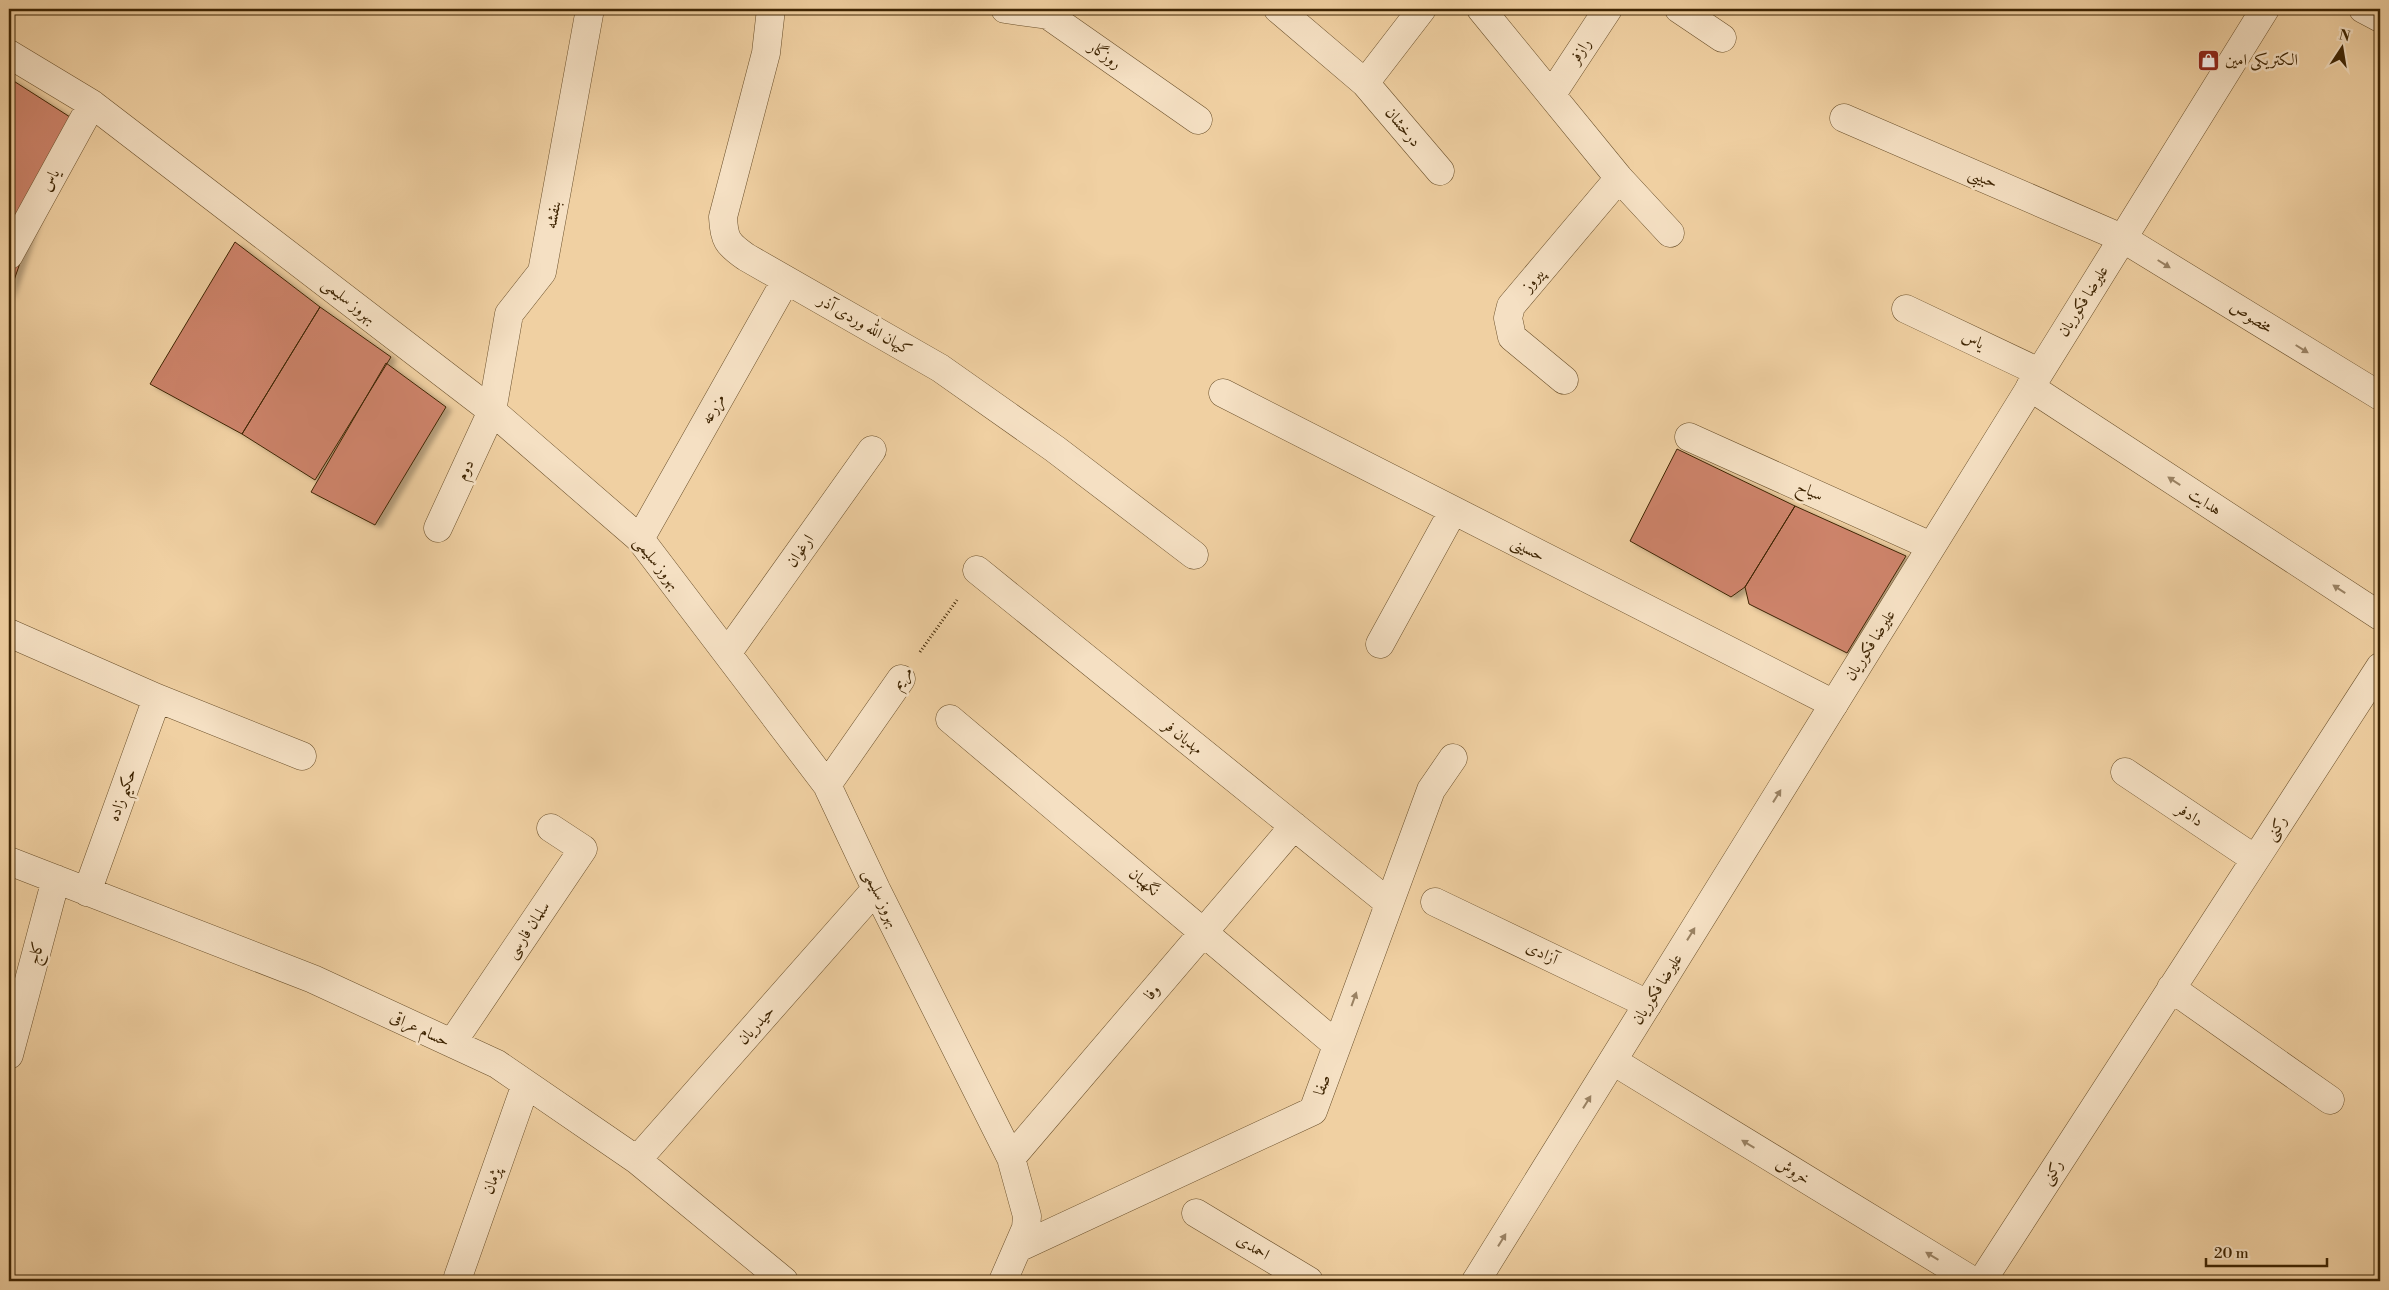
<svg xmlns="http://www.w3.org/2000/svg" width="2389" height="1290" viewBox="0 0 2389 1290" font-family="'Libre Bodoni',Amiri,serif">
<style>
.building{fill:#cd836b;stroke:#3f2503;filter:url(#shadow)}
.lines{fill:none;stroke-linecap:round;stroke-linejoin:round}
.minor-casing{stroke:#6b502b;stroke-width:29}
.tertiary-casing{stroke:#6b502b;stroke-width:29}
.path{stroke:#3f2503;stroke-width:3;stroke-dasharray:1 2.5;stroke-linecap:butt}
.minor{stroke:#f5e0c3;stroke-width:28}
.tertiary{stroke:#f5e0c3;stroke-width:28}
.oneway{fill:#9a8263}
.labels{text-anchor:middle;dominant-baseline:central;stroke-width:5;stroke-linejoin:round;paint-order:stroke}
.street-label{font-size:16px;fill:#3f2503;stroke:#f5e0c3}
.poi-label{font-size:16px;fill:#3f2503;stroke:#f5e0c3;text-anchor:start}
</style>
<defs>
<filter id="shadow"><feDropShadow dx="5.5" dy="3" stdDeviation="2.5" flood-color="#0004"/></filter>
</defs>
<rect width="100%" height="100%" fill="#f0d0a2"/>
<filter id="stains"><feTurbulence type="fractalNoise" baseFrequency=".004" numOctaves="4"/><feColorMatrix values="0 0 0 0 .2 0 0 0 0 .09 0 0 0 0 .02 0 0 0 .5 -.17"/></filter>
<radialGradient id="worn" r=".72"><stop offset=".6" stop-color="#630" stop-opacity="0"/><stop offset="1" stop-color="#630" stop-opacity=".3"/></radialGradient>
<path class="building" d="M9,78L70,117L9,295Z
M235,242L320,307L242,434L150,384Z
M320,307L391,357L315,480L242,434Z
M386,363L446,407L375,525L311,492Z
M1677,449L1795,506L1745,587L1731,597L1630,541Z
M1795,506L1906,556L1847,653L1749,604L1745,587Z"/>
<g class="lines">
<defs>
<path id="minor" d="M771,9L766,53L723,217C724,239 727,244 746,257L940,368L1055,449L1194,555
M1005,9L1048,15L1198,120
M1278,9L1365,83L1440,171
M1481,9L1619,178L1670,233
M1679,9L1722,38
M2363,9L2380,18
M9,54L92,104L492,411L640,539L827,785L876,889L1011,1158L1027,1216L1026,1228L1003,1281
M1365,83L1422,9
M1552,94L1608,9
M1844,118L2122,238L2380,396
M9,255L92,104
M1906,309L2039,372
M1564,380L1512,337L1508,318L1511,306L1619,178
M2030,387L2380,616
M1223,393L1834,704
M1689,437L1931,546
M438,528L492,411L509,314L542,272L590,9
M640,539L786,280
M977,570L1389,903
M9,633L157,698L302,756
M1380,644L1453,511
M728,652L872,450
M950,719L1337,1045
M2125,772L2255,859
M827,785L901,679
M9,861L313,979L497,1064L637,1160L784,1281
M87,892L157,698
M1435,902L1648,1004
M2171,988L2330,1100
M452,1043L583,849L551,828
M9,1055L56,879
M1613,1061L1973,1281
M1011,1158L1294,826
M637,1160L876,889
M1196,1213L1309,1281
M1018,1248L1313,1111L1431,790L1453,758
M458,1277L526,1084
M1982,1281L2380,667"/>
<path id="tertiary" d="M1476,1281L2265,9"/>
</defs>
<use href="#minor" class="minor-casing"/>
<use href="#tertiary" class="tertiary-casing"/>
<path class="path" d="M920,652L957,600"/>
<use href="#minor" class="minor"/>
<use href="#tertiary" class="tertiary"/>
</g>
<defs><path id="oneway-solid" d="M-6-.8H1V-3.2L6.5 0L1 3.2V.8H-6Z" transform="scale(1.25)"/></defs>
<g class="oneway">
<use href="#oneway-solid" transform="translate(2164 264) rotate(32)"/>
<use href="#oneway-solid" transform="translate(2302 349) rotate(32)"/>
<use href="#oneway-solid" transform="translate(2174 481) rotate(-147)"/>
<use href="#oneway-solid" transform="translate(2339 589) rotate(-147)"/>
<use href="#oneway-solid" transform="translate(1777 796) rotate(-58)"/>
<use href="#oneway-solid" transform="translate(1691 934) rotate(-58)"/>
<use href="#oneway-solid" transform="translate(1354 999) rotate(-70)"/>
<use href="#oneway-solid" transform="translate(1587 1102) rotate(-58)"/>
<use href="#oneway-solid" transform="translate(1748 1144) rotate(-149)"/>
<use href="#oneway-solid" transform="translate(1502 1240) rotate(-58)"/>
<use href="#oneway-solid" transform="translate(1932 1256) rotate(-149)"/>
</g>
<defs>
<symbol id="shop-square" viewBox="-11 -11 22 22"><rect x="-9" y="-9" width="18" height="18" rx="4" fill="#8f2418" stroke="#f5e0c3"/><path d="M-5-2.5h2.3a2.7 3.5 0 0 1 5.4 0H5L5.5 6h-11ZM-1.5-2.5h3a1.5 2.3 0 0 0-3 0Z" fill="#fff"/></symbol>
</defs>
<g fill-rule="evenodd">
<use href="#shop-square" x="2196" y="48" width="25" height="25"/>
</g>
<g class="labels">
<g class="street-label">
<text transform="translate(1580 51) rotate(-57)">رازفر</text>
<text transform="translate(1105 55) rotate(35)">روزگار</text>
<text transform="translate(1403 127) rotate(50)">درخشان</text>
<text transform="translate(1983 178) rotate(23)">حبیبی</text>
<text transform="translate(50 180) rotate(-61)">یاس</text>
<text transform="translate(553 215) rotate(-80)">بنفشه</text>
<text transform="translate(1533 280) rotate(-50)">پیروز</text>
<text transform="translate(349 301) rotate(38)">بهروز سلیمی</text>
<text transform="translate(2083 301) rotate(-58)">علیرضا فکوریان</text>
<text transform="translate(2251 317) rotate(32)">مخصوص</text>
<text transform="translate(865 325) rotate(30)">کیهان الله وردی آذر</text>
<text transform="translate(1973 340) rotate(25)">یاس</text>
<text transform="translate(713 409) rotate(-61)">مزرعه</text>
<text transform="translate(465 470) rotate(-65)">دوم</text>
<text transform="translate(1810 491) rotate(24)">سیاح</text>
<text transform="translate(2205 502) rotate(33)">هدایت</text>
<text transform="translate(1528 549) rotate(27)">حسینی</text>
<text transform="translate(800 551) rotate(-55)">ارغوان</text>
<text transform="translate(657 563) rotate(51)">بهروز سلیمی</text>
<text transform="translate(1870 645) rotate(-58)">علیرضا فکوریان</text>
<text transform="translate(902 678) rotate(-55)">مریم</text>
<text transform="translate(1183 737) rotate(39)">مهدیان فر</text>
<text transform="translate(122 795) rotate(-70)">حکیم زاده</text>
<text transform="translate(2190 815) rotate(34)">دادفر</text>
<text transform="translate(2276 828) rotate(-57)">رکنی</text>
<text transform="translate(1144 882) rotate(40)">نگهبان</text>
<text transform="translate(881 898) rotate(64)">بهروز سلیمی</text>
<text transform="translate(528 930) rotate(-56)">سلمان فارسی</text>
<text transform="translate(36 953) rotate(-75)">کاج</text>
<text transform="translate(1542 953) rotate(26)">آزادی</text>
<text transform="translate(1657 989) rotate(-58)">علیرضا فکوریان</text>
<text transform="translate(1152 992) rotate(-50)">وفا</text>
<text transform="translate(756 1025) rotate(-48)">حیدریان</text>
<text transform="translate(420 1029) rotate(25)">حسام عراقی</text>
<text transform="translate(1322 1085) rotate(-70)">صفا</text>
<text transform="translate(1793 1171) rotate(31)">خروش</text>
<text transform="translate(2052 1172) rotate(-57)">رکنی</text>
<text transform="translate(492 1181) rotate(-70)">پژمان</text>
<text transform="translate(1253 1247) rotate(31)">احمدی</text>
</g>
<g class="poi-label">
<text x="2225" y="60">الکتریکی امین</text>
</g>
</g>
<rect width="2389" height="1290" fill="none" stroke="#f0d0a2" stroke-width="30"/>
<rect x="10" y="10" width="2369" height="1270" fill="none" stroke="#3f2503" stroke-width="2.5"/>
<rect x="15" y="15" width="2359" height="1260" fill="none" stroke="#3f2503"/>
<g transform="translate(2342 48) rotate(12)" stroke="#f5e0c3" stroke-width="4" paint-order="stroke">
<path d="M0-4L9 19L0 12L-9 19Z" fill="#3f2503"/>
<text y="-8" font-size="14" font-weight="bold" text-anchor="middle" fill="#3f2503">N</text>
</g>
<path d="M2206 1258v8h121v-8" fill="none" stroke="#3f2503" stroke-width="2.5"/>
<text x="2214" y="1258" font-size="15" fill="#3f2503" stroke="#f5e0c3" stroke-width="4" paint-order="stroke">20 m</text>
<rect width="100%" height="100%" filter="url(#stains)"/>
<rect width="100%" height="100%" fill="url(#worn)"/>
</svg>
